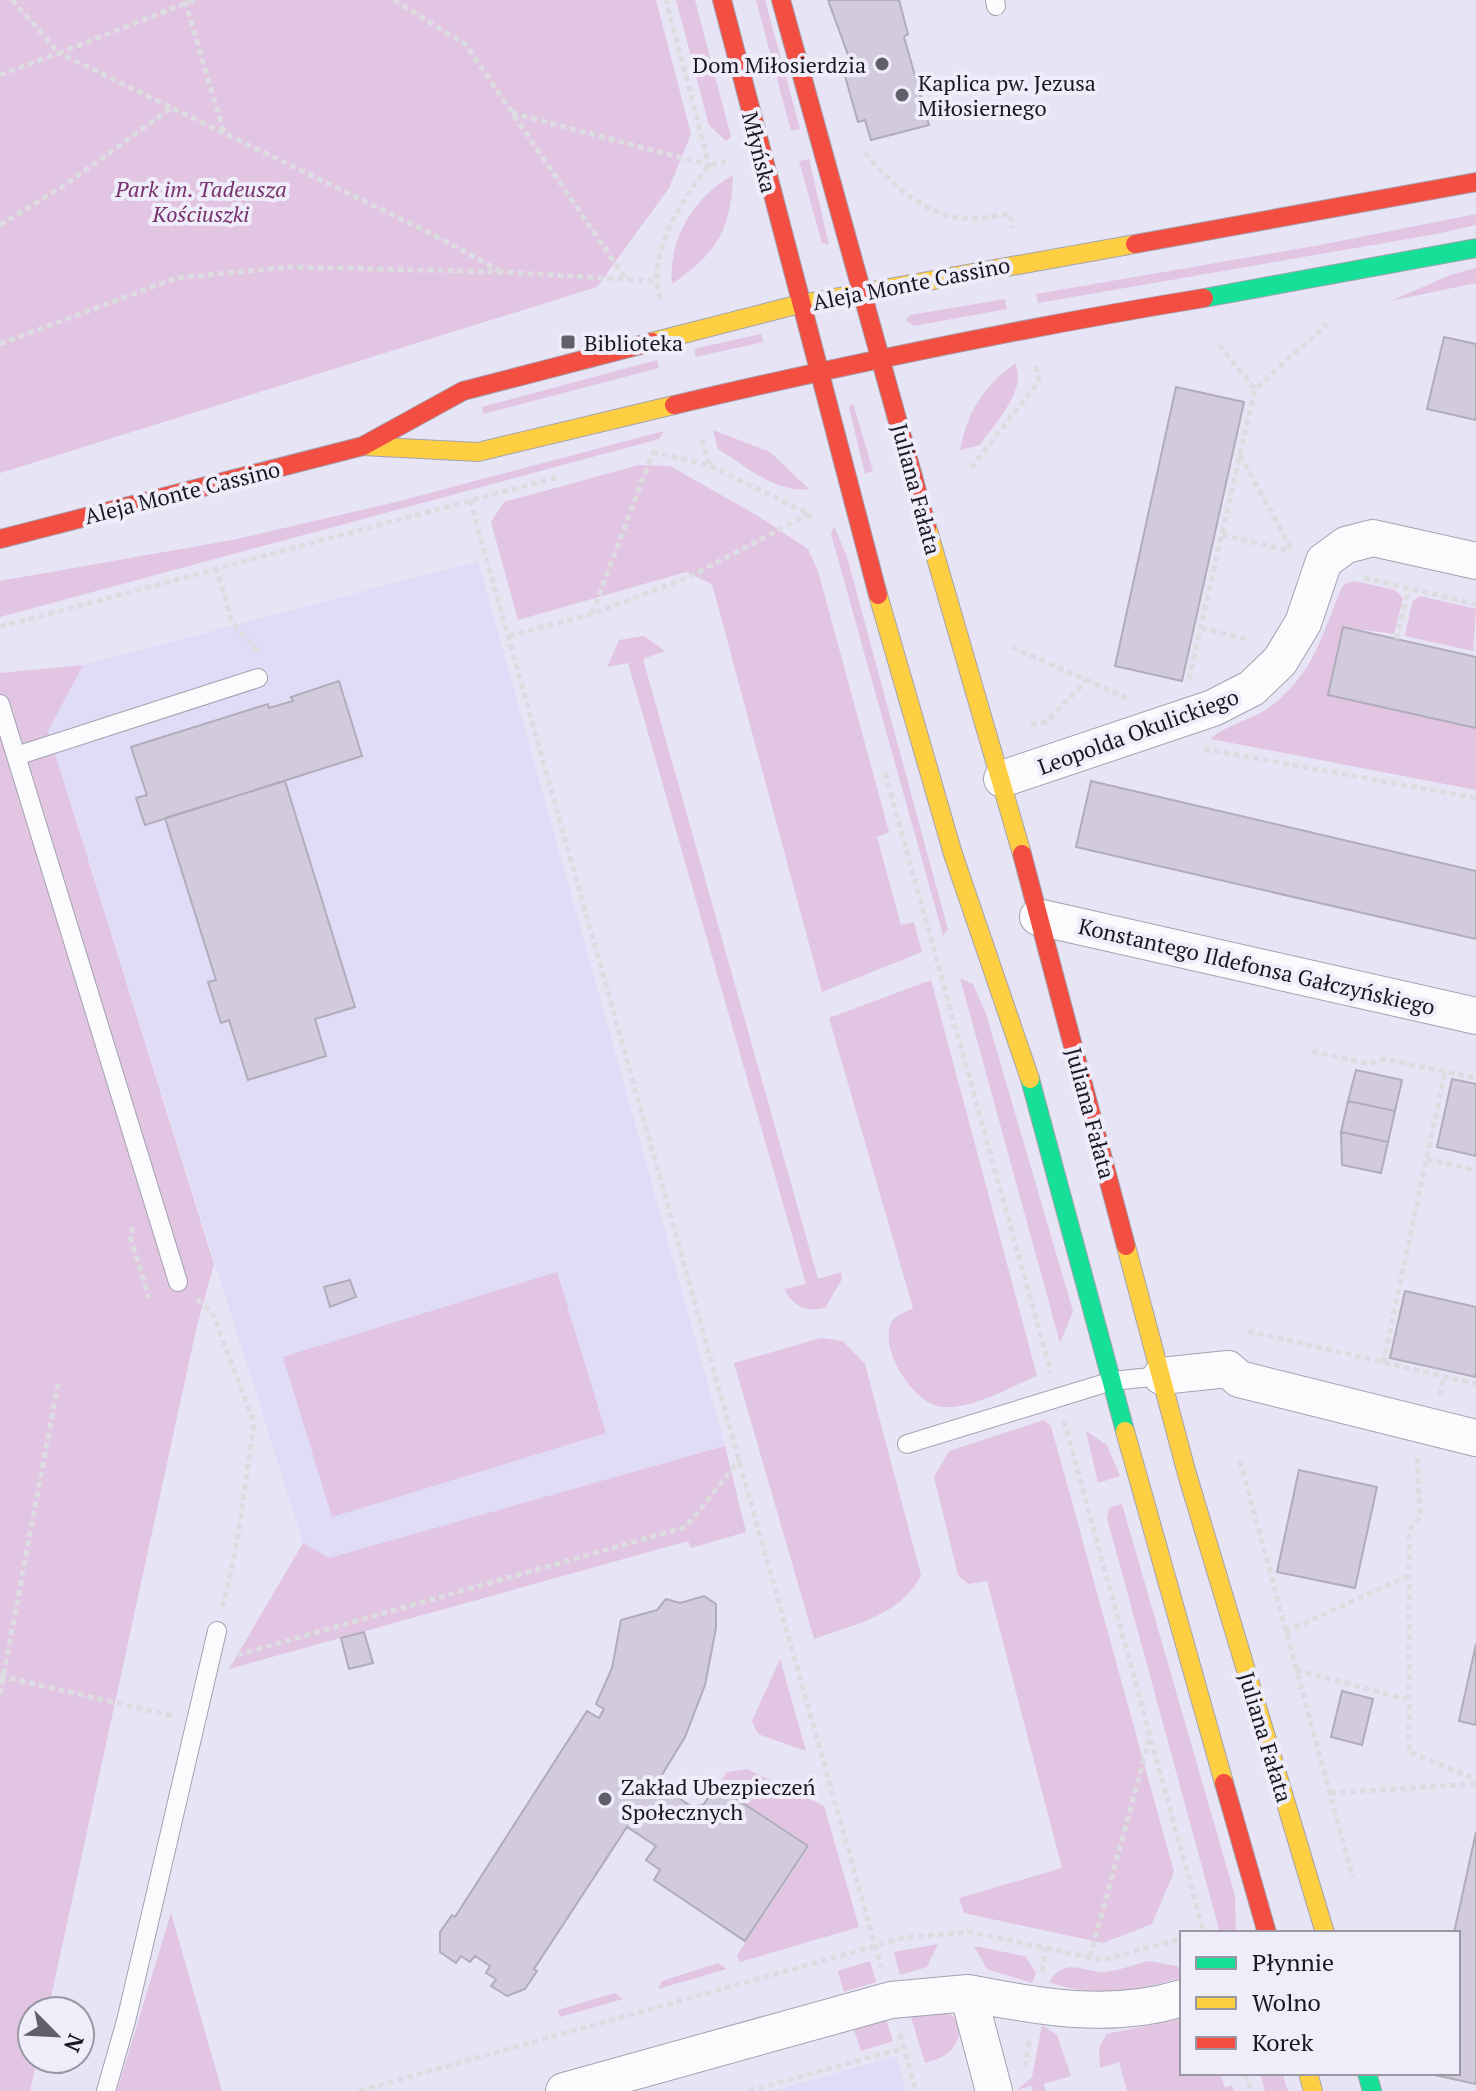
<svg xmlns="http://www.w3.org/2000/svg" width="1476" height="2091" viewBox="0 0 1476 2091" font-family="'PT Serif',serif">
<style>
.built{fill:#e0dbf7}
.green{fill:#e1c5e2}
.building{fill:#d2cbdd;stroke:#b1acba;stroke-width:2}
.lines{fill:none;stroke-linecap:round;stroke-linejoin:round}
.lane-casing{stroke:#a4a2af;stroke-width:20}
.street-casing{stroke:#a4a2af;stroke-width:38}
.fast-casing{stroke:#a4a2af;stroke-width:20}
.slow-casing{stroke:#a4a2af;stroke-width:20}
.jam-casing{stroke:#a4a2af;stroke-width:20}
.path{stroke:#dddce1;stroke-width:5;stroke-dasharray:6 4;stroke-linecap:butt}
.lane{stroke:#fbfbfe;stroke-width:18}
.street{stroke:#fbfbfe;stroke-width:36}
.fast{stroke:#16e098;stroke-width:18}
.slow{stroke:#ffcf43;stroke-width:18}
.jam{stroke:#f24e42;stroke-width:18}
.poi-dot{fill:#615f6c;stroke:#efedfa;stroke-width:3}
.labels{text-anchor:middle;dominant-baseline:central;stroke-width:8;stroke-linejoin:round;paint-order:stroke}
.poi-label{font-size:22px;fill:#191722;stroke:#efedfa;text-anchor:start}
.street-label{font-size:22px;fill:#191722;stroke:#efedfa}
.park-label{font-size:22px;font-style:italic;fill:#78336e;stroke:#efedfa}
</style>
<rect width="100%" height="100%" fill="#e7e4f5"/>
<path class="built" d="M478,561L725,1446L329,1558L303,1543L48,731L83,665Z
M896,2056L906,2091H773Z"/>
<path class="green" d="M0,0H656L691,134L669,188L597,287L0,473Z
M676,0H695L731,137L726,141L709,125Z
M756,0H765L800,129L791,131Z
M809,159L829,245L822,243L820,236L799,161Z
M733,175C731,230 717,253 672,284C668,239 694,197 733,175Z
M1476,214V225L1436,234L1038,303L1036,294L1320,245Z
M1476,268V283L1390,301L1453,274Z
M1005,299L1007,309L914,326L906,320L910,315Z
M761,334L763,342L696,357L694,349Z
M657,360L659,368L483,414L482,407Z
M1015,363C1028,391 994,423 980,445L960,450C968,410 983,388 1015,363Z
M851,404L854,406L873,471L865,474L849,408Z
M713,430L770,452L809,489C775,493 746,466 718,449Z
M664,431L659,439L0,617V581L232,540L396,502Z
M639,465L670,466L758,516L808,549L818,571L889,832L877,837L901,925L914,922L922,952L822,992L712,584L686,572L518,620L491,522L504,502Z
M834,526L847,557L948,930L943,935L831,534Z
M1354,581L1395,590L1403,598L1394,634L1343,627L1328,695L1476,728V790L1211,739C1220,727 1254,719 1270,707C1318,669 1320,636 1343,585Z
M1420,596L1476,609L1473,651L1405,636L1412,602Z
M644,636L665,651L643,659L818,1279L841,1272L842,1279L825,1308C805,1312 794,1307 784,1289L806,1284L628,663L607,667L619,640Z
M83,665L48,731L214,1264L196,1330L48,2011H32V2059H37L30,2091H0V673Z
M960,978L973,984L986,1014L1073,1311L1060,1343Z
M931,980L1037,1376C1010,1387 973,1409 943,1407C913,1405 877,1346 892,1321C897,1314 906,1312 913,1308L829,1018Z
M557,1272L606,1433L332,1517L283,1357Z
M821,1338L843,1341L865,1364L921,1575C901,1616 854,1624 814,1639L734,1363Z
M1044,1420L1051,1426L1174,1872L1152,1924L1103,1943L964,1913L959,1898L1062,1868L987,1581L968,1584L958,1575L934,1477L949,1451Z
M1086,1431L1107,1445L1120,1476L1098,1483Z
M725,1446L746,1532L691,1548L688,1541L229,1669L303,1543L329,1558Z
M1122,1504L1235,1896L1236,1933H1220L1107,1518L1109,1508Z
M780,1659L806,1751L758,1734L752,1721Z
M747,1769L824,1806L859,1927L740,1962L737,1955L810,1846L718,1786L727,1772Z
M171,1913L222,2091H117Z
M938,1944L927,1967L900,1975L894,1952Z
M974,1946L1025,1956L1036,1973L1032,1983L987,1969Z
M870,1961L876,1982L844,1992L838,1971Z
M1149,1961L1182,1967V1977C1140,1991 1091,1998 1049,1982C1065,1956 1081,1972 1105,1972C1119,1971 1135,1964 1149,1961Z
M718,1963L727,1969L658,1989L662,1981Z
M615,1993L623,1999L560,2017L558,2010Z
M942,2008L962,2023C957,2049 950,2056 925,2063L910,2014Z
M1182,2019V2073H1220L1225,2088L1232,2085L1234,2091H1127L1119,2062L1100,2068L1099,2049L1106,2034Z
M886,2020L893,2041L861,2051L854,2030Z
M1042,2025L1057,2035L1071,2076L1044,2084L1045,2091H1033L1031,2086L1017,2090L1032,2077Z
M1260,2073H1282L1288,2091H1265Z"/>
<path class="building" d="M828,0H899L908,34L904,37L929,125L871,140L865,120L858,122L845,76L855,74Z
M1444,337L1476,344V420L1427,409Z
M1176,387L1244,402L1182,681L1115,666Z
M1343,627L1476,657V728L1328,695Z
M339,681L362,756L145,825L136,798L147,795L131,747L268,704L269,708L293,701L291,697Z
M285,781L355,1007L315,1019L326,1056L248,1080L229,1020L221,1023L208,982L216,980L165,818Z
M1091,781L1476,871V939L1076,847Z
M1356,1070L1402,1080L1395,1111L1348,1101Z
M1452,1079L1476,1084V1156L1437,1147Z
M1348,1101L1395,1111L1388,1142L1341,1132Z
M1341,1132L1388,1142L1381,1173L1342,1165Z
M350,1280L356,1297L330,1307L324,1287Z
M1405,1291L1476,1307V1377L1390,1358Z
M1299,1470L1377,1487L1355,1588L1277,1572Z
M704,1596L716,1604V1628L705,1685L685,1737L657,1783L692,1807L703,1805L717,1786L808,1846L745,1941L654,1880L660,1870L646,1860L656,1846L627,1827L534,1969L537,1971L525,1989L507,1996L491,1986L496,1979L486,1973L490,1966L475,1956L470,1962L461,1956L456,1963L440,1952V1932L452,1915L455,1917L587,1711L599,1718L604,1709L596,1704L612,1668L621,1620L657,1610L666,1599L680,1603Z
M364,1632L373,1663L349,1669L341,1638Z
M1476,1644V1725L1459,1721Z
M1342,1691L1373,1699L1362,1745L1331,1737Z
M1476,1832V2084L1425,2073H1458V1933H1454Z"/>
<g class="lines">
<defs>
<path id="lane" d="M995,0L996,6
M0,704L178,1282
M16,756L258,678
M907,1444L1112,1381L1161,1376
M106,2091L126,2021L217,1631"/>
<path id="street" d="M1002,779L1213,708L1252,688L1280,661L1303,623L1324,561L1346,545L1373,538L1476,561
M1038,917L1476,1016
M1161,1376L1228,1369L1239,1379L1476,1438
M968,1993C1039,2007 1111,2020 1182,1998
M564,2091L891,2000L968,1993L994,2091"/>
<path id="fast" d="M1204,298L1476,248
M1030,1079L1125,1431
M1367,2073L1372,2091"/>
<path id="slow" d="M652,342L800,304L1135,244
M363,446L478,452L674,405
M927,527L1022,854
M878,595L953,854L1030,1079
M1126,1246L1187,1474L1325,1933
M1125,1431L1224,1783
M1308,2073L1313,2091"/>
<path id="jam" d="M722,0L878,595
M781,0L927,527
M1135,244L1476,182
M674,405C849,364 1026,327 1204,298
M0,539L363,446L463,391L652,342
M1022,854L1126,1246
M1224,1783L1267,1933"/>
</defs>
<use href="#lane" class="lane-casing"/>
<use href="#street" class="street-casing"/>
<use href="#fast" class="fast-casing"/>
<use href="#slow" class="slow-casing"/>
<use href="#jam" class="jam-casing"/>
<path class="path" d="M12,0L59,53L194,0
M394,0L466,45L625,278
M185,1L224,133
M0,75L59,53L434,235L500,271
M512,113L709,165L666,0
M865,153C887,180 922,213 958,218C975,220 993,216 1010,214L1013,228
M0,225L65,185L171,108
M660,299C647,251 681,202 709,165L726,162
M0,344L176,278L290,267L501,272L655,281
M1219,345L1255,389
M702,439L709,464
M652,452L709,465L809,514L811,518
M1240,455L1291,548
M971,468L1039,381L1036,365
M470,500L881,1967
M1222,535L1291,551
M216,567L232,622L258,651
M1364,578L1476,604
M592,614L653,452
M0,627L558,477
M1201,628L1250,640
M509,636L592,614L689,577L809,514
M1396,639L1409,589
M1012,647L1127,698
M1189,679L1255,389L1327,324
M1031,725L1046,722L1087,680
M1204,749L1476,798
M885,773L1051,1373
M1312,1051L1368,1064L1384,1059L1476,1078
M1427,1159L1476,1170
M133,1227L130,1236L149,1298
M197,1299L212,1312L254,1422L237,1543L223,1607
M1248,1331L1476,1384
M1383,1363L1445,1072
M1440,1395L1444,1377
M1064,1421L1204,1933
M1417,1458L1420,1517L1409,1530V1752L1476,1779
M1240,1461L1353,1878
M1285,1632L1408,1576
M237,1655L686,1527L740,1459
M1296,1670L1406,1699
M0,1676L173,1716
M0,1694L58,1384
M1330,1793L1476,1784
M1090,1957L1150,1737
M1042,1972L1046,1948
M900,2034L916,2091
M1025,2067L1030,2037
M1245,2073L1251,2091
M359,2091L903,1938L970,1932L1102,1960L1182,1939
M749,2091L904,2048"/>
<use href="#lane" class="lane"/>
<use href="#street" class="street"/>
<use href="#fast" class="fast"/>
<use href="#slow" class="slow"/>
<use href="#jam" class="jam"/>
</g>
<g class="poi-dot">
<circle cx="882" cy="64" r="8"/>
<circle cx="902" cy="95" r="8"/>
<rect x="560" y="334" width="16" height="16" rx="4"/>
<circle cx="605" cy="1799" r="8"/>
</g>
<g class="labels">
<g class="poi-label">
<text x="866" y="64" text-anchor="end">Dom Miłosierdzia</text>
<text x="918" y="82">Kaplica pw. Jezusa<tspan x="918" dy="25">Miłosiernego</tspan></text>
<text x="584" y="342">Biblioteka</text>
<text x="621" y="1786">Zakład Ubezpieczeń<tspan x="621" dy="25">Społecznych</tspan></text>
</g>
<g class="street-label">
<text transform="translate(760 152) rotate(76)">Młyńska</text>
<text transform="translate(911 283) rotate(-11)">Aleja Monte Cassino</text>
<text transform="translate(917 489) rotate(75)">Juliana Fałata</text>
<text transform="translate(182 492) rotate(-14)">Aleja Monte Cassino</text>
<text transform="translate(1138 731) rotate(-20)">Leopolda Okulickiego</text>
<text transform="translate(1257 966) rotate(13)">Konstantego Ildefonsa Gałczyńskiego</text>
<text transform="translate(1091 1113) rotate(75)">Juliana Fałata</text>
<text transform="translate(1266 1737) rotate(73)">Juliana Fałata</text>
</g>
<g class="park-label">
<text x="201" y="188">Park im. Tadeusza<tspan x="201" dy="25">Kościuszki</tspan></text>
</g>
</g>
<rect x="1180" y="1931" width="280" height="144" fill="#efedfa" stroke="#9997a4" stroke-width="2"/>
<rect x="1196" y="1957" width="40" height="12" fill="#16e098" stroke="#9997a4" stroke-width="2"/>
<text x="1252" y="1971" font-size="24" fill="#191722">Płynnie</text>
<rect x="1196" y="1997" width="40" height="12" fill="#ffcf43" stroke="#9997a4" stroke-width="2"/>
<text x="1252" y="2011" font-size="24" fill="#191722">Wolno</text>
<rect x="1196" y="2037" width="40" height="12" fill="#f24e42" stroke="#9997a4" stroke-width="2"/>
<text x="1252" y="2051" font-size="24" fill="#191722">Korek</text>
<g transform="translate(56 2035) rotate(114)"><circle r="38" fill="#efedfa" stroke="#9997a4" stroke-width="2"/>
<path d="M0-6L14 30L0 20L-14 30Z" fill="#615f6c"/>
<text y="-12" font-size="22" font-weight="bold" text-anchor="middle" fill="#191722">N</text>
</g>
</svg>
